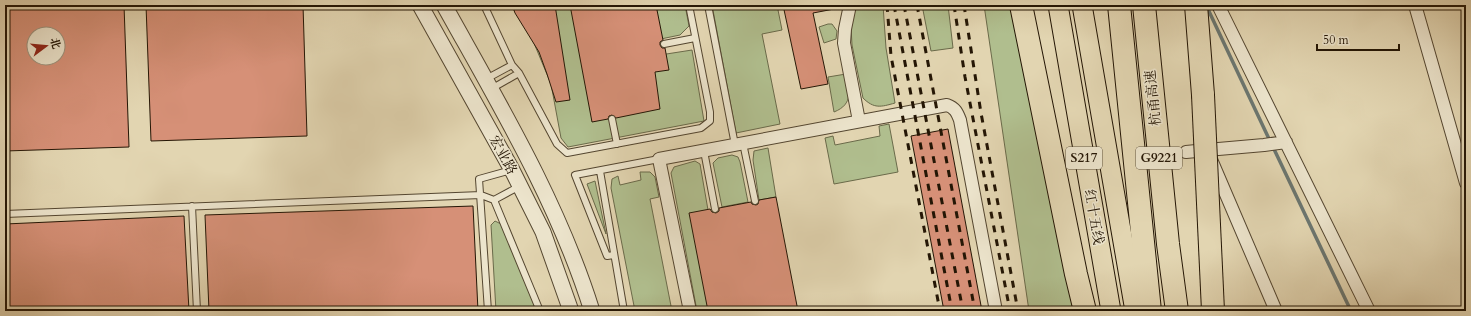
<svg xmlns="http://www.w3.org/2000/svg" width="1471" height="316" viewBox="0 0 1471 316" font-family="Cardo,'Noto Serif SC',serif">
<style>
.green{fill:#b0be8e;stroke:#6a6a4a}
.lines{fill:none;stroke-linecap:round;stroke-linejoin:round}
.stream{stroke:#6b7670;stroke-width:3.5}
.building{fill:#d69077;stroke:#241605;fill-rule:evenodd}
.service-casing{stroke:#544630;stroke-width:8}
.minor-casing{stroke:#544630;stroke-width:14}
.tertiary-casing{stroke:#544630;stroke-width:17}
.primary-casing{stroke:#241605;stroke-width:21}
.motorway-casing{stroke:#241605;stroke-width:24}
.service{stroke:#ece4cc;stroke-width:6}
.minor{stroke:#ece4cc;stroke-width:12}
.tertiary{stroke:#ece4cc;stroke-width:15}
.primary{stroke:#e2d5b1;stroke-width:19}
.motorway{stroke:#e2d5b1;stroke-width:22}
.rail{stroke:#241605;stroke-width:3;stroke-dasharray:7 7;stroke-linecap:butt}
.motorway-bridge-casing{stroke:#241605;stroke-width:24;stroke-linecap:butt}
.motorway-bridge{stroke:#e2d5b1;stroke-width:22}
.labels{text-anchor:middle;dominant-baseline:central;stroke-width:3;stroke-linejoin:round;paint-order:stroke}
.shield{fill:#ece4cc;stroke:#605441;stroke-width:1}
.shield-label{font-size:13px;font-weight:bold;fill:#241605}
.street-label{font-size:14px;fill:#241605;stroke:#ece4cc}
</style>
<rect width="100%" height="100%" fill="#e2d5b1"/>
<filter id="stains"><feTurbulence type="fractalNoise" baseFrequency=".005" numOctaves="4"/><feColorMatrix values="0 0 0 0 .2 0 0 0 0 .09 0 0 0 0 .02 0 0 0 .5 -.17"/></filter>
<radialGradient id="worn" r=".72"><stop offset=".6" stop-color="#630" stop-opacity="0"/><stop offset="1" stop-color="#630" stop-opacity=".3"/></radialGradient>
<path class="green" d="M507,5H685L689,26L680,35L656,40L660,55L692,50L704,121L568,147L561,138L551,84L521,12Z
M712,5H777L782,30L762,34L780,124L736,133Z
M856,5H883L886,48L895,103C881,107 874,109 863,98L852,45L851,27Z
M922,5H948L953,48L931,51Z
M984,5H1027L1086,311H1029Z
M828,24H832L837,31L836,39L824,43L819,27Z
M846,74C849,90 854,104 834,112L828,77Z
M889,124L898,172L834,184L825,138L833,136L835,145L880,136L879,126Z
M768,148L776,197L759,200L753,160L754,151Z
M732,155L738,157L740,162L748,202L722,207L713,163L718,158Z
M695,161L700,164L708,210V311H697L671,173L674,167Z
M640,172H650L655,177L659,197L650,199L672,311H635L611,188L612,179L618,176L620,185L641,180Z
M595,181L606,234L587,184Z
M495,221L501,224L537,311H496L491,225Z"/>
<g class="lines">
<path class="stream" d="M1206,5L1270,141
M1273,147L1351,311"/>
</g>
<path class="building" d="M5,5H124L129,147L5,151ZM34,34H58V58H34Z
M146,5H303L307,136L151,141Z
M512,5H533L535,8L555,5L570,100L556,102L547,74L539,52L515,13Z
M570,5H656L663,40L660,42V45L662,48H665L669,70L655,72L660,109L616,118L612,115L609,116L608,119L592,122Z
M783,5H833L834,9L813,13L828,84L801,89Z
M948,129L982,311H944L911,136Z
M776,197L798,311H708L689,213L710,209L712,212L716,213L719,211V208L751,202L752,204L756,205L758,204L759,200Z
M473,206L478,311H209L205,215Z
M184,216L189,311H5V224Z"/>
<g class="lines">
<defs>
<path id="service" d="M484,5L512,65L519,73L557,144L567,153L701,128L710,121V112L689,5
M708,5L735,145
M664,44L695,38
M486,79L512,65
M491,89L519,73
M612,119L617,144
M743,143L755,201
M704,151L715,209
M600,171L624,311
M494,200L520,186
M192,206L197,311
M5,214L481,195L494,200L540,311
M614,255L607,256L575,175L659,159
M488,311L479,179L511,170"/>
<path id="minor" d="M850,5L845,29L844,43L859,121
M1218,5L1369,311
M1415,5L1466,183
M1207,150L1264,145L1286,142
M1186,152L1207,150L1276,311
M690,311L659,159L947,105C955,108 957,112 960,120L996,311"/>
<path id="tertiary" d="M420,5L512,170L543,232L571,311
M444,5C499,104 558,202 592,311"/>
<path id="primary" d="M1058,5L1111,311
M1082,5L1135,311"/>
<path id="motorway" d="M1021,5L1076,274L1085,311
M1119,5L1150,311
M1144,5L1168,244L1177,311
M1196,5L1203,95"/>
</defs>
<use href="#service" class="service-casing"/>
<use href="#minor" class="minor-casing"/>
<use href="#tertiary" class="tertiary-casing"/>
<use href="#primary" class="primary-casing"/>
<use href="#motorway" class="motorway-casing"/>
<use href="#service" class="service"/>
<use href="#minor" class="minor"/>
<use href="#tertiary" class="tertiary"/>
<use href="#primary" class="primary"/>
<use href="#motorway" class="motorway"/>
<path class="rail" d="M887,5L891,56L940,311
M894,5L952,311
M904,5L963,311
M917,5L975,311
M954,5L965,77L1010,311
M964,5L981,113L1018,311"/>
<defs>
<path id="motorway-bridge" d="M1203,95L1213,311"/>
</defs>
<use href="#motorway-bridge" class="motorway-bridge-casing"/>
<use href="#motorway-bridge" class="motorway-bridge"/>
</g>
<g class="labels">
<g class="shield">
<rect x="1066" y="147" width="36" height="22" rx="3"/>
<rect x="1136" y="147" width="46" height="22" rx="3"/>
</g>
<g class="shield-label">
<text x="1084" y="158">S217</text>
<text x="1159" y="158">G9221</text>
</g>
<g class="street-label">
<text transform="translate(1153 98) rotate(-96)">杭甬高速</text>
<text transform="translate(503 155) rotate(61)">宏业路</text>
<text transform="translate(1094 217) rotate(80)">红十五线</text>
</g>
</g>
<rect width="1471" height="316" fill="none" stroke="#e2d5b1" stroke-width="20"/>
<rect x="6" y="6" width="1459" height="304" fill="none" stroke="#241605" stroke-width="2"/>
<rect x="10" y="10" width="1451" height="296" fill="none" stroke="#241605"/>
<g transform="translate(46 46) rotate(74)"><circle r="19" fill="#ece4cc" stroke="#9c927c"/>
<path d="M0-3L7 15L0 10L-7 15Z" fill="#8f2418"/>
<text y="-6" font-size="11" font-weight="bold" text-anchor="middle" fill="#241605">北</text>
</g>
<path d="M1317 44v6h82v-6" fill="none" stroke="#241605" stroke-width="2"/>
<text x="1323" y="44" font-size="12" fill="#241605" stroke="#ece4cc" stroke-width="3" paint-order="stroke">50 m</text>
<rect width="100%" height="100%" filter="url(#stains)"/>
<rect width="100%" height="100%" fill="url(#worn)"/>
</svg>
